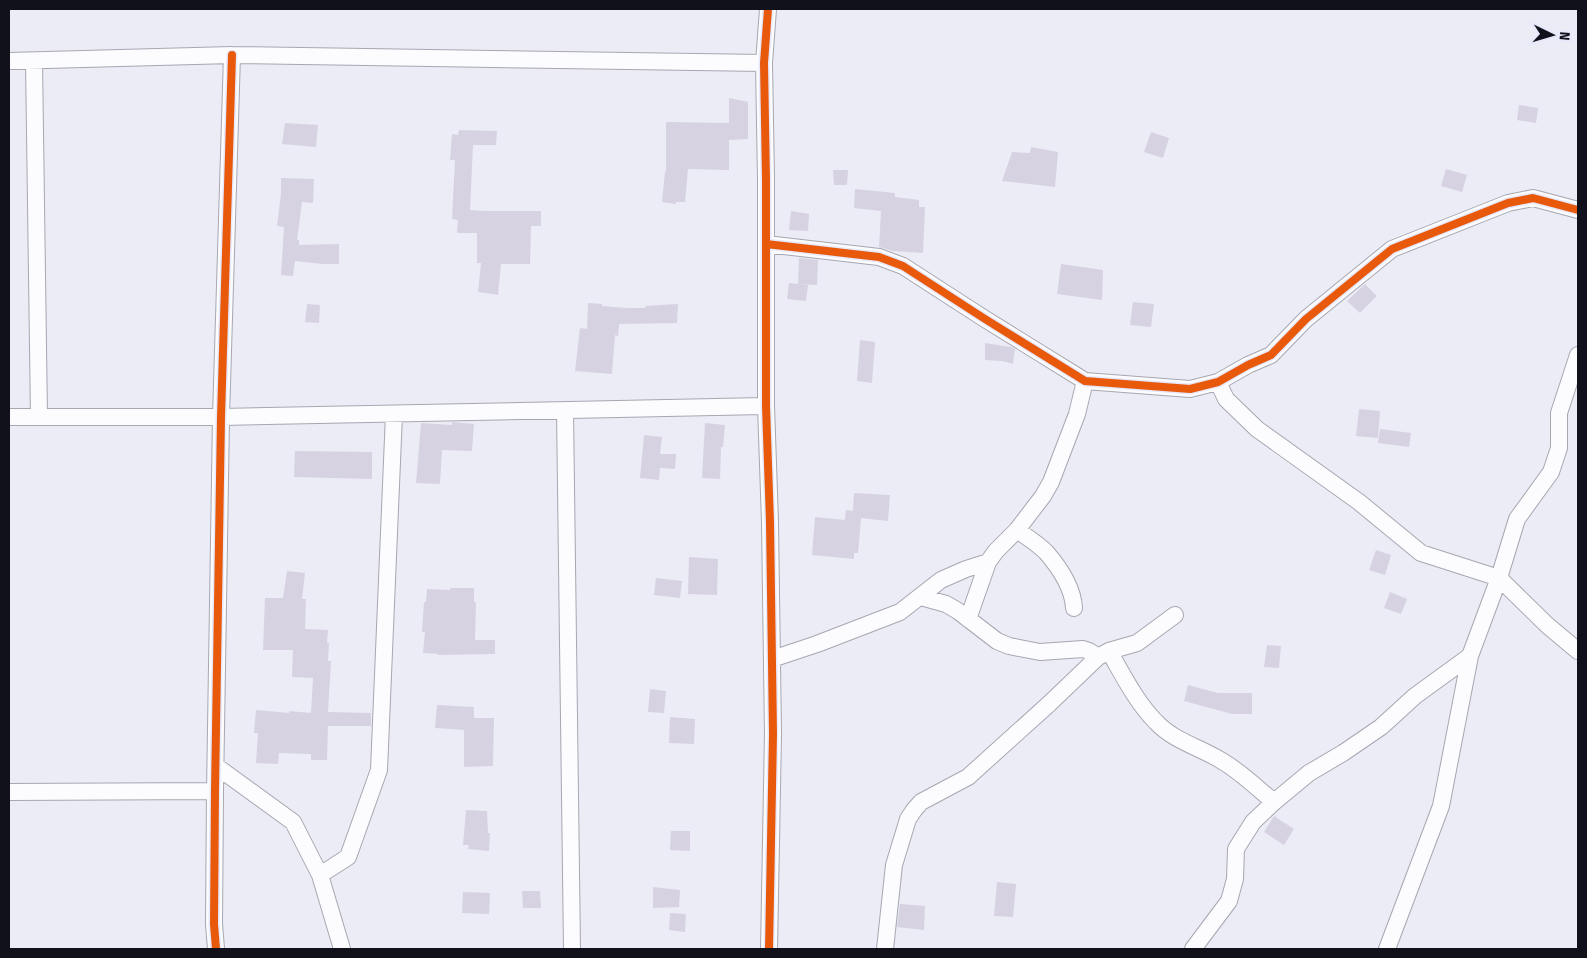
<svg xmlns="http://www.w3.org/2000/svg" width="1587" height="958" viewBox="0 0 1587 958" font-family="'Fira Sans Condensed',sans-serif">
<style>
.building{fill:#d7d2e1}
.lines{fill:none;stroke-linecap:round;stroke-linejoin:round}
.minor-casing{stroke:#a6a7b1;stroke-width:18}
.minor{stroke:#fcfcfe;stroke-width:16}
.cycleway-casing{stroke:#e6e8fb;stroke-width:11}
.cycleway{stroke:#e8590c;stroke-width:8}
</style>
<rect width="100%" height="100%" fill="#ebecf6"/>
<path class="building" d="M729,98L748,102V139L729,140V170L688,169L685,202H676V204L662,202L665,172H666V122L729,123Z
M1519,105L1538,108L1536,123L1517,120Z
M285,123L318,125L316,147L282,144Z
M459,130L497,131L496,145H473L470,210L485,211H541V226H531L530,264H501L498,295L478,292L481,263H477V233H457L458,220L452,219L455,160H450L452,134L458,135Z
M1151,132L1169,138L1163,158L1144,152Z
M1031,147L1058,152L1055,187L1002,181L1012,152L1030,153Z
M1446,169L1467,175L1462,192L1441,186Z
M833,170H848L847,185H834Z
M281,178L314,179L313,203L302,202L297,240H299V245L339,244V264H322L295,261L293,276L281,275L284,227L277,226L281,194Z
M855,189L895,193V197L919,200V207H925L923,253L893,251L879,247L881,211L854,208Z
M791,211L809,214L808,231L789,230Z
M799,258L818,260L817,285L798,284Z
M1061,264L1103,270L1102,300L1057,294Z
M789,283L808,285L806,301L787,299Z
M1365,284L1377,296L1360,313L1347,301Z
M1133,302L1154,304L1151,327L1130,325Z
M588,303L602,304V306L627,308H646L645,306L678,304L677,323L620,324L619,325L618,336L615,335L612,374L575,371L580,328L587,329Z
M307,304L320,305L319,323L305,322Z
M860,340L875,342L872,383L857,381Z
M985,343L1011,347L1015,349L1013,364L1002,361L985,360Z
M1359,409L1380,411L1378,438L1356,436Z
M452,422L474,424L472,451L442,450L440,484L416,483L421,423L452,425Z
M705,423L725,425L723,447H721L720,479L702,478Z
M1380,429L1411,433L1409,447L1378,443Z
M644,435L662,437L660,454H676L675,469L660,468L659,480L640,478Z
M295,451L372,452V479L294,477Z
M854,493L890,495L888,521L861,518L858,553H854V559L812,555L815,517L845,520L846,510L853,511Z
M1376,550L1391,555L1385,575L1369,570Z
M689,557L718,559L717,595L688,594Z
M287,571L305,573L302,599H306L305,629L328,630L327,643H329L328,661H331L328,712L371,713V726H328L327,760H311V754L279,753L278,764L256,763L258,733H254L256,710L289,713V711L311,713L313,678L292,677L293,650H263L265,598H283Z
M656,578L682,581L680,598L654,595Z
M450,588H474V602H476L475,640H495V654L438,655V654L423,653L425,632H422L424,602H426L427,589L450,590Z
M1390,592L1407,599L1401,614L1384,608Z
M1267,645L1281,646L1279,668L1264,667Z
M1188,685L1218,693H1252V714H1232L1184,701Z
M650,689L666,691L664,713L648,712Z
M437,705L474,707V718H494L493,766L464,767V730L435,728Z
M670,717L695,719L694,744L669,743Z
M466,810L487,811L488,833H490L489,851L468,849L469,845H463Z
M1274,816L1294,829L1284,845L1264,832Z
M671,831H690V851L670,850Z
M997,882L1016,884L1013,917L994,916Z
M653,887L680,890L679,907L653,908Z
M522,891H540L541,908H523Z
M463,892L490,893L489,914L462,913Z
M900,904L925,906L924,930L897,927Z
M670,913L686,914L685,932L669,930Z"/>
<g class="lines">
<defs>
<path id="minor" d="M768,9L764,63L766,180V406L770,522L773,734L769,949
M9,61L232,55L764,63
M34,61L39,417
M766,244L879,257L903,266L985,319L1085,381L1190,389L1218,382L1248,365L1271,355L1306,319L1392,249L1508,203L1533,198L1578,210
M1218,382L1226,399L1257,429L1359,502L1421,553L1499,578L1547,625L1578,651
M565,410L572,949
M9,417H221L766,406
M1017,530C1027,537 1038,544 1046,552C1059,567 1073,588 1074,608
M921,597L946,604L958,611L997,641L1009,646L1040,652L1083,649L1089,651L1098,657
M968,619L988,562L996,551L1017,530L1043,496L1051,482L1077,414L1085,381
M1109,651C1123,675 1136,702 1156,722C1175,742 1200,747 1222,761C1241,772 1257,788 1274,802
M772,659L817,644L900,612L941,580L966,569L988,562
M216,766L293,822L320,875L342,949
M9,792L215,791
M320,875L348,857L379,770L394,414
M216,949L214,924L215,791L221,417L232,55
M885,949L894,865L908,819L914,810L921,802L968,777L1050,703L1098,657L1109,651L1137,643L1175,615
M1193,949L1229,901L1235,879L1236,849L1253,822L1274,802L1309,773L1343,753L1381,727L1415,696L1470,656
M1387,949L1441,806L1470,656L1499,578L1517,519L1551,472L1559,448V413L1578,355"/>
</defs>
<use href="#minor" class="minor-casing"/>
<use href="#minor" class="minor"/>
<defs>
<path id="cycleway" d="M768,9L764,63L766,180V406L770,522L773,734L769,949
M766,244L879,257L903,266L985,319L1085,381L1190,389L1218,382L1248,365L1271,355L1306,319L1392,249L1508,203L1533,198L1578,210
M216,949L214,924L215,791L221,417L232,55"/>
</defs>
<use href="#cycleway" class="cycleway-casing"/>
<use href="#cycleway" class="cycleway"/>
</g>
<rect width="1587" height="958" fill="none" stroke="#11111c" stroke-width="20"/>
<g transform="translate(1552 35) rotate(95)" stroke="#e6e8fb" stroke-width="4" paint-order="stroke">
<path d="M0-4L9 19L0 12L-9 19Z" fill="#11111c"/>
<text y="-8" font-size="14" font-weight="bold" text-anchor="middle" fill="#11111c">N</text>
</g>
</svg>
